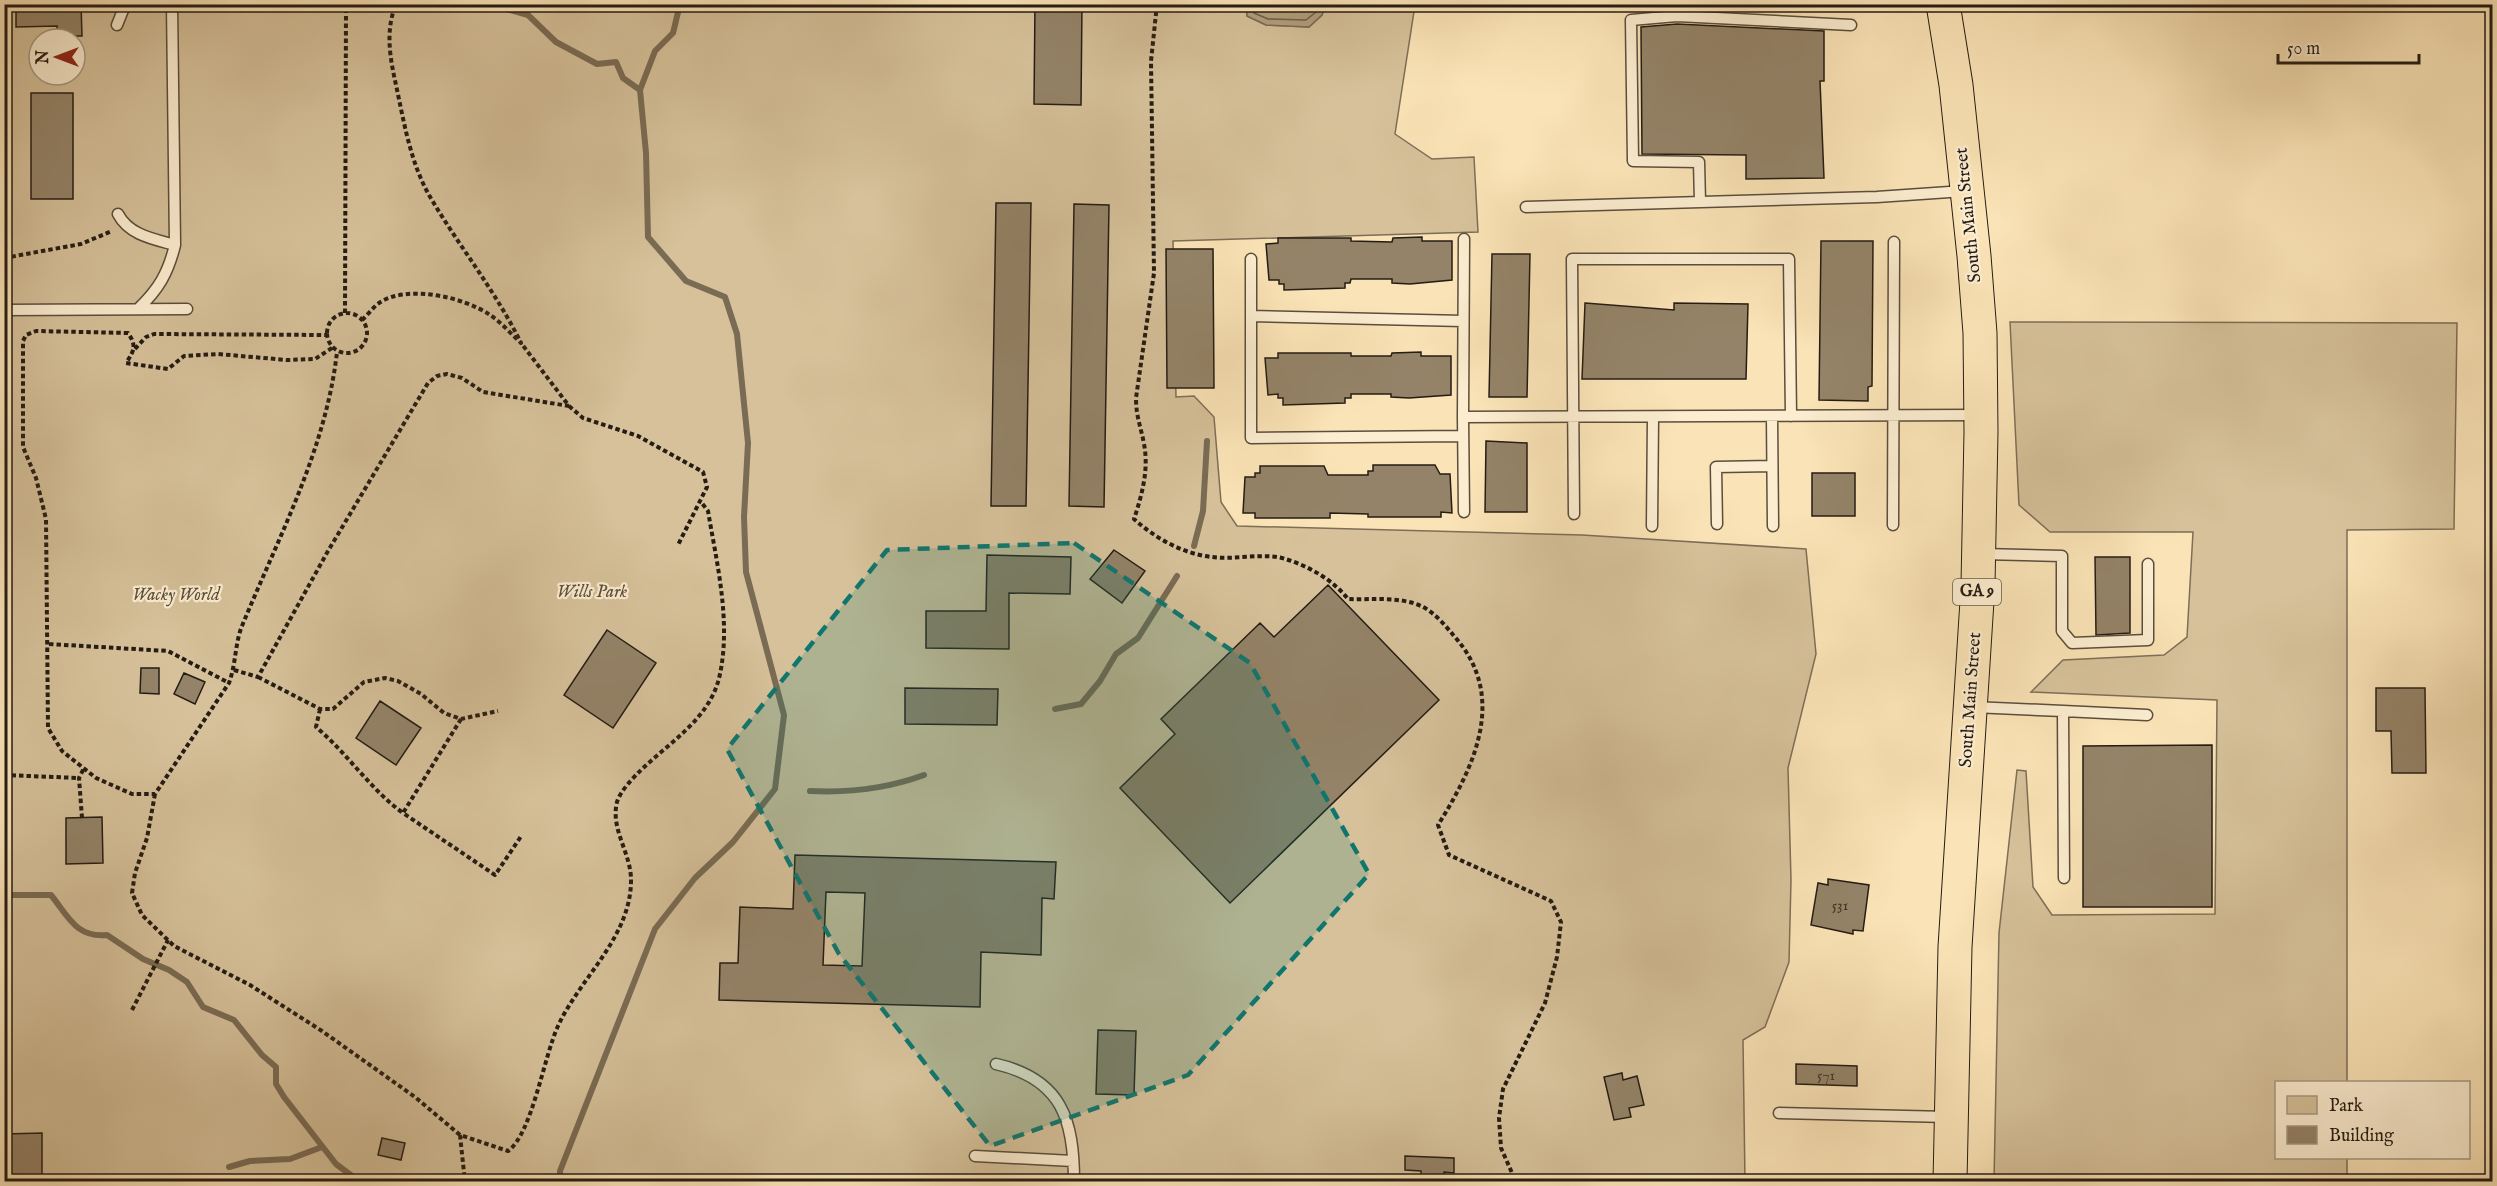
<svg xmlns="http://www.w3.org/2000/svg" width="2497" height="1186" viewBox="0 0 2497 1186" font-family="'IM FELL English',serif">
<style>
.green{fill:#d6c19a;stroke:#7e6e57;stroke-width:1.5;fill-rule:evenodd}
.water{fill:#b29f7f;stroke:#7a6b54;stroke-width:1.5}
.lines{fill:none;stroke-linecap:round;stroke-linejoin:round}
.shore{stroke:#6c5e4a;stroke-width:1.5}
.stream{stroke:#7a6b54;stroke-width:6}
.building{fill:#948368;stroke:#251c14;stroke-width:1.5;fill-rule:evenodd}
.lane-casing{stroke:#5a4e3c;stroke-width:13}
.highway-casing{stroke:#251c14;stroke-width:35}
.path{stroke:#251c14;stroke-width:4;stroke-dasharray:4.5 3;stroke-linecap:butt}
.lane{stroke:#fcedd0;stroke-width:10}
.highway{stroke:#fae3b6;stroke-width:33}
.marked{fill:#0f766e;fill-opacity:0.2;stroke:#0f766e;stroke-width:4.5;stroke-dasharray:12 8;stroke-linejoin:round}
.labels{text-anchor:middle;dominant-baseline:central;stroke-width:4.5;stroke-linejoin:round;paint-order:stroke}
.number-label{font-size:15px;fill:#413629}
.shield{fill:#fcedd0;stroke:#665b4c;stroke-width:1.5}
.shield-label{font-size:16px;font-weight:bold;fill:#251c14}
.street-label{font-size:18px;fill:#251c14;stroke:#fcedd0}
.park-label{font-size:18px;font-style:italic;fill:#5a4e3c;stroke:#fcedd0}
</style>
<rect width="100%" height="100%" fill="#fae3b6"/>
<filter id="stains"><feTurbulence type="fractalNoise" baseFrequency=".00333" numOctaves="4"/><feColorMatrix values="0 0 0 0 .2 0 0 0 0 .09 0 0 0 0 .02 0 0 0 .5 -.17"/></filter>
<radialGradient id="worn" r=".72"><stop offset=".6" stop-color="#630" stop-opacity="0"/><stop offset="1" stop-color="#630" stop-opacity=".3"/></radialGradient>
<path class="green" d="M1247,4V16L1266,25L1309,27L1322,15L1325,5H1415L1395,134L1432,159L1474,157L1478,232L1173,241L1176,397L1194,396L1214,417L1221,502L1237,526L1582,535L1806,549L1816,654L1788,768L1791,880L1789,962L1765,1027L1743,1040L1745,1181L5,1182V5ZM39,39H75V75H39Z
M2010,322L2457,323L2454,529L2347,530V1082H2276V1158H2347V1181H1994L1999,933L2017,770L2026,771L2033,887L2052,915L2215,914L2217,700L2031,692L2063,660L2164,655L2187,637L2193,532H2050L2019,505Z"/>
<path class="water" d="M1247,5V4L1325,5L1322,15L1309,27L1266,25L1247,16Z"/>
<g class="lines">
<path class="shore" d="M1252,4L1254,13L1268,19L1306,20L1316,12L1319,4"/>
<path class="stream" d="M499,7L528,15L556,42L597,64L616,62L623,78L640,90
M1194,546L1203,511L1207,441
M1055,709L1081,704L1100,681L1116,654L1138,638L1177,576
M810,791C850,793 886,789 924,775
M4,895H51C68,916 76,938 107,935L143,959L169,970L187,982L203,1007L234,1020L262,1055L276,1067V1084L284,1097L336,1164L360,1182
M229,1167L250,1161L290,1159L322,1147
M560,1182V1171L655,929L695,878L733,842L775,789L784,715L746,572L744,517L748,443L737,334L725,297L686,281L648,237L646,153L640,90L655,51L673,33L680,4"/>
</g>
<path class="building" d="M16,4H81L82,36H57V26L16,27Z
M1035,4H1082L1081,105L1034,104Z
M1677,24L1824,31V81H1820L1824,178L1746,179V155L1642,154L1641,27Z
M31,93H73V199H31Z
M996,203H1031L1026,506H991Z
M1074,204L1109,205L1104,507L1069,506Z
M1422,237V241H1452V280L1410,284L1392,283V279H1351L1350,283H1345V288L1284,290V284H1279V280H1269L1266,244L1278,243V238H1351V241L1392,242L1393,238Z
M1821,241H1873L1872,386L1868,387V401L1819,400Z
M1166,249H1213L1214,388H1167Z
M1492,254H1530L1527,397H1489Z
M1585,303L1674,310V303L1748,304L1746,379H1582Z
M1421,352V356H1451V395L1409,398L1391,397V394H1351V398H1345V403L1283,405V398H1278V394L1268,395L1265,358H1278V353H1351V356H1391L1392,353Z
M1486,441L1527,443V512H1485Z
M1373,465H1435L1440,474H1450L1452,513L1441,512V517H1368V514L1330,513V518H1255V513H1243L1245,477H1255V473H1260V466H1324L1328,475H1368V471H1373Z
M1812,473H1855V516H1812Z
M1114,550L1145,571L1122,603L1090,579Z
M987,555L1071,557L1070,594L1009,593V649L926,648V611H986Z
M2095,557H2130V633L2096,635Z
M1328,585L1439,700L1230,903L1120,788L1175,734L1161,719L1260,623L1274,637Z
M607,630L656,663L613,728L564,695Z
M141,668H159V694L140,693Z
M184,673L205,682L195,704L174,694Z
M905,688L998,689L997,725L905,724Z
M2376,688H2425L2426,773H2392L2391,731H2376Z
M380,701L421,728L396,765L356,738Z
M2212,745V907H2083V746Z
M102,817L103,863L66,864V818Z
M795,855L1056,862L1054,899L1042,898L1041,955L981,952L980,1007L719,1000L720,963H738L740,907L793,909ZM826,892L865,893L862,966L823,965Z
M1828,879L1869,885L1863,931L1853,930V934L1811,925L1818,883L1828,885Z
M1098,1030L1136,1031L1134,1095L1096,1094Z
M1796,1064L1857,1066V1086L1796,1084Z
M1622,1073L1623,1080L1637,1076L1644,1105L1629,1108L1631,1117L1614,1120L1604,1077Z
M42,1133V1177H4V1134Z
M382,1138L405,1143L401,1160L378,1155Z
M1405,1156L1454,1158V1173L1444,1172V1182H1421V1171L1405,1170Z"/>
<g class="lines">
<defs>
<path id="lane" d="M1676,4L1677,16L1851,25
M1677,16L1631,20L1633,161L1699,162L1700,202
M117,25L123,10L128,4
M1526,207L1877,197L1964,191
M118,214C129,235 153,239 175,245
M1251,259V438L1463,436
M138,309C159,289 168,273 175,245L172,4
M4,310L187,309
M1251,316L1463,321
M1772,416L1773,526
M1463,417L1464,239
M1464,512L1463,417L1978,415
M1574,514L1572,259H1789L1791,416
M1717,524L1716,467L1772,466
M1893,525L1894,242
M1652,526L1653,417
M1982,554L2062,556V631L2072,643L2148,640V564
M1973,707L2063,711L2064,878
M2063,711L2147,715
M996,1064C1062,1079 1074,1120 1074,1182
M1779,1113L1948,1117
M975,1156L1073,1161"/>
<path id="highway" d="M1943,4L1956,85L1974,256L1980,333L1981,432L1978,585L1955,947L1950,1182"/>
</defs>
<use href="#lane" class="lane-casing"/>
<use href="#highway" class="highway-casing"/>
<path class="path" d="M1157,4L1151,61L1154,273L1136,398C1136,417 1141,427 1144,444C1149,469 1142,495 1134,519C1155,538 1183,554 1212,557C1234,560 1260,553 1282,558C1307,565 1332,579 1348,599C1371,600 1399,596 1421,606C1434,612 1445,625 1454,636C1508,696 1475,766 1438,825L1449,855L1551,901L1561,922L1557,957L1545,1003L1503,1089L1499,1118L1501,1148L1516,1182
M4,258L81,244L112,231
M327 333a20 20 0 1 1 40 0a20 20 0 1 1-40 0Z
M345,313L346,4
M362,320C368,315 373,307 379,303C407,284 464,297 490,315C501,322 511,334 521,343C495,290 458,245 429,195C410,161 404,122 396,85C390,58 385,31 396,4
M332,348L315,359L287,360L218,354L184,356L168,369L126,363C134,351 137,346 128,333L36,331L26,335L23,341V447L36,478L46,519L48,728L62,751L96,778L132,794H155L229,683C236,664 235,643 242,626C279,536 326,449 337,352
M135,349L146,337L154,334L327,335
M569,406L583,418L638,436L703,472L707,487L678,545
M49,644L168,651L229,683
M234,670L258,677L328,551L428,383L437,376L447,374L462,378L483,392L569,406L521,343
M258,677L320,709H333L364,682L385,678L398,681L421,694L444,713L461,719L498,711
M320,709L316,727C347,753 370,789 403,813
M461,719L403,813L495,875L522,835
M4,775L79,778
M155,794L147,838L135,873L132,893L142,915L174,946L250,985L322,1031L415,1097L460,1135L508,1151C532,1134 544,1056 558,1026C580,978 630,938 631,882C632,854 610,830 617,802C620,792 631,780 638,773C669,742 711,719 720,674C731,621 717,564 708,511L701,502
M82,818L79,778L84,768
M132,1010L168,940
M460,1135L465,1182"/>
<use href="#lane" class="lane"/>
<use href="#highway" class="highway"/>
</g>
<path class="marked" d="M1074,543L1250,663L1369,874L1188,1075L990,1146L839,954L727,749L887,550Z"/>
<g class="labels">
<g class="number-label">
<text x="1840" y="905">531</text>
<text x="1826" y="1075">571</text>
</g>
<rect class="shield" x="1953" y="579" width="48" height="26" rx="4.5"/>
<g class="shield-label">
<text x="1977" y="592">GA 9</text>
</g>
<g class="street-label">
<text transform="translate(1969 215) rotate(-96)">South Main Street</text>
<text transform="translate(1971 700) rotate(-86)">South Main Street</text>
</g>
<g class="park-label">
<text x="592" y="592">Wills Park</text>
<text x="176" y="595">Wacky World</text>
</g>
</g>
<rect width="2497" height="1186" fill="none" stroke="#fae3b6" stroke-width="24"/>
<rect x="6" y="6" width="2485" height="1174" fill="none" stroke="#251c14" stroke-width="3"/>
<rect x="12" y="12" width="2473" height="1162" fill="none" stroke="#251c14" stroke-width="1.5"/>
<rect x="2275" y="1081" width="195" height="78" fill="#fcedd0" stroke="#a69985" stroke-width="1.5"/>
<rect x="2287" y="1096" width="30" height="18" fill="#d6c19a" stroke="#a69985" stroke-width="1.5"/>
<text x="2329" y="1111" font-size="18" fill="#251c14">Park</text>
<rect x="2287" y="1126" width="30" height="18" fill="#948368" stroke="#a69985" stroke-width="1.5"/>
<text x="2329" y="1141" font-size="18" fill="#251c14">Building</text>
<g transform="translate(57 57) rotate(270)"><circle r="28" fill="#fcedd0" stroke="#a69985" stroke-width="1.5"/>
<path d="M0-4.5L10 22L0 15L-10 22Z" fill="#8f2418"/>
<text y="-9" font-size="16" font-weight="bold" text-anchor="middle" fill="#251c14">N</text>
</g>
<path d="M2278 54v9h141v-9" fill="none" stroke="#251c14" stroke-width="3"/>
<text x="2287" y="54" font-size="18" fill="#251c14" stroke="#fcedd0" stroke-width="4.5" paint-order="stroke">50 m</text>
<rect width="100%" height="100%" filter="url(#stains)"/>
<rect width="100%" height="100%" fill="url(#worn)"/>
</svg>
